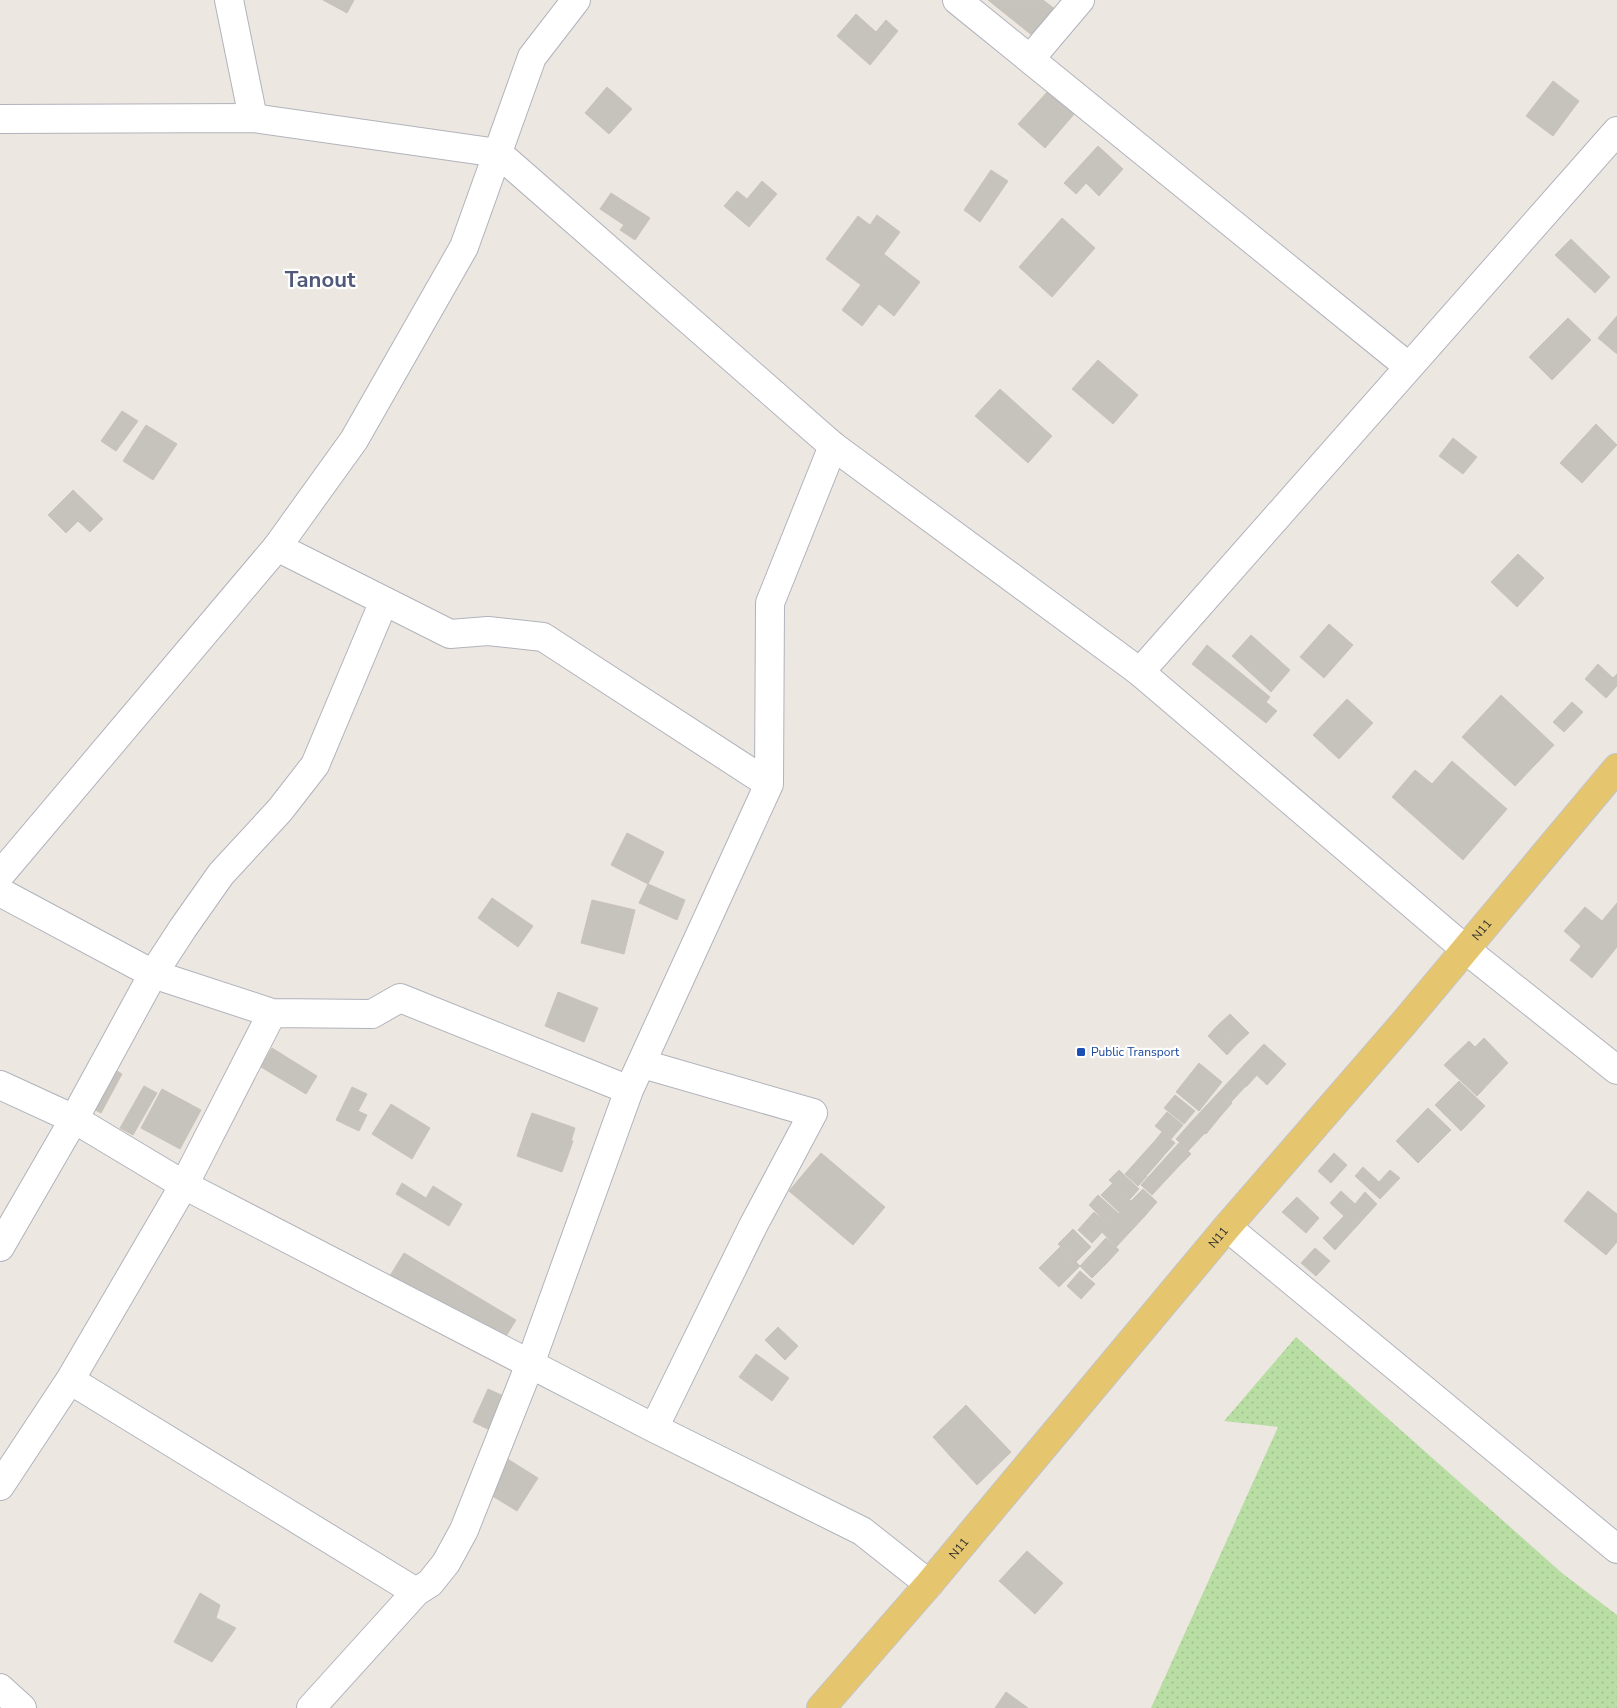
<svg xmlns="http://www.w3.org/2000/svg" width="1617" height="1708" viewBox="0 0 1617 1708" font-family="'Nunito Sans',sans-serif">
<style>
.grass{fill:url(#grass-dots)}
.building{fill:#c6c2bc;stroke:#c9c3ba}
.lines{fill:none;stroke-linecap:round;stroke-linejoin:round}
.minor-casing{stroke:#b1b3bc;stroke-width:30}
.tertiary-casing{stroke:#b1b3bc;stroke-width:30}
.primary-casing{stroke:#c4c4c4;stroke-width:30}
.minor{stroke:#fff;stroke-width:28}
.tertiary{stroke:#fff;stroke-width:28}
.primary{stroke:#e5c66e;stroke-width:28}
.transit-dot{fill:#1a4fb4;stroke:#fff;stroke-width:2}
.labels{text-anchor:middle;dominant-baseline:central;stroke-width:4.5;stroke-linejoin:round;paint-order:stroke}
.street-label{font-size:12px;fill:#2d2d2d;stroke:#fff}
.transit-label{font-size:12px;fill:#164399;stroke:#fff;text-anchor:start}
.town-label{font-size:22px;font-weight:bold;fill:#51597a;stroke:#fff}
</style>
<defs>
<pattern id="grass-dots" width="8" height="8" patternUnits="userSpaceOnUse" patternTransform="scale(1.25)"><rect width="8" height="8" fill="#b9dea3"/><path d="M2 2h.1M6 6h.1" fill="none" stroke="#9fbf8d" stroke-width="1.8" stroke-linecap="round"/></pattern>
</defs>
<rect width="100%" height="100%" fill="#ede7e1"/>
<path class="grass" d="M1296,1337L1562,1573L1617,1615V1708H1151L1278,1427L1224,1421Z"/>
<path class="building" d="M323,0H354L347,13Z
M988,0H1043L1055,9L1033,36Z
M856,14L876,32L886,20L898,31L870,65L837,36Z
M1553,81L1579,101L1553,136L1526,116Z
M607,87L632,109L609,134L585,113Z
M1049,90L1075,113L1045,148L1018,124Z
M1098,146L1110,157L1076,194L1064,183Z
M1110,157L1123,169L1099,196L1086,183Z
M991,170L1008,181L980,222L964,210Z
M762,181L777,194L749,227L724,206L737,191L747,199Z
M611,193L650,218L635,240L620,230L624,225L600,209Z
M877,215L900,232L861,285L826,259L858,216L870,225Z
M1062,218L1095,248L1052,297L1019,267Z
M1571,239L1610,277L1595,293L1555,255Z
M884,254L920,282L894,316L879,304L862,326L842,310Z
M1617,316V354L1598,338Z
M1568,318L1591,340L1552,380L1529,357Z
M1098,360L1138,395L1113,424L1072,389Z
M1000,389L1052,436L1028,463L975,416Z
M122,411L138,421L116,451L101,441Z
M1596,424L1617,445L1582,483L1560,463Z
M146,425L177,444L153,480L123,461Z
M1453,438L1477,457L1463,474L1439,456Z
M73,490L103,519L90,532L78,521L66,533L48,515Z
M1518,554L1544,578L1517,607L1491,582Z
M1329,624L1353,645L1324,678L1300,657Z
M1251,635L1290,670L1271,692L1232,656Z
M1207,645L1270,697L1266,702L1277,711L1266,723L1192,664Z
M1598,664L1613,678L1617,674V686L1606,698L1585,679Z
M1501,695L1554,745L1515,786L1462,737Z
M1347,699L1373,723L1339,759L1313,735Z
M1572,702L1583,712L1564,732L1553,722Z
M1452,761L1507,809L1463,860L1392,797L1415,770L1432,784Z
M627,833L664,852L648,884L611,865Z
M648,884L685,900L677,920L639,903Z
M492,898L533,926L518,947L478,918Z
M592,900L635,910L624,954L581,943Z
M1617,903V947L1592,978L1570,960L1581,946L1564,931L1585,907L1602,921Z
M558,992L598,1008L584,1042L545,1026Z
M1230,1014L1249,1033L1236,1045L1217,1026Z
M1217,1026L1236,1045L1227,1055L1208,1036Z
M1484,1038L1508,1063L1477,1096L1444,1065L1469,1041L1475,1047Z
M1264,1044L1286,1064L1267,1085L1245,1064Z
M272,1048L317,1076L306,1094L261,1067Z
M1199,1063L1222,1082L1199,1111L1176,1092Z
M1245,1064L1257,1075L1246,1087L1234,1076Z
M112,1068L122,1074L101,1113L90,1107Z
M1234,1076L1245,1087L1231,1102L1220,1091Z
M1459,1081L1485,1106L1461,1131L1435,1105Z
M144,1086L157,1093L133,1135L120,1128Z
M352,1087L367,1094L358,1111L367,1115L359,1131L336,1120Z
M162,1089L201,1110L180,1149L141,1128Z
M1220,1091L1232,1103L1219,1118L1206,1106Z
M1175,1095L1195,1111L1184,1124L1164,1108Z
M391,1104L430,1128L412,1159L372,1134Z
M1206,1106L1219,1118L1206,1134L1192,1121Z
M1428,1108L1451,1130L1418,1163L1396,1141Z
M1167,1112L1183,1125L1171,1139L1155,1126Z
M532,1113L575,1128L571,1141L527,1126Z
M1192,1121L1205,1133L1188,1151L1176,1139Z
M527,1126L573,1141L562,1172L517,1156Z
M1162,1132L1175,1143L1166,1153L1153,1143Z
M1153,1143L1166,1153L1155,1166L1142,1155Z
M1179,1143L1191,1154L1179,1166L1168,1155Z
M821,1153L885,1207L853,1245L789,1191Z
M1334,1153L1347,1165L1331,1183L1318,1171Z
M1142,1155L1155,1166L1147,1175L1134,1164Z
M1168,1155L1179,1166L1152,1195L1141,1185Z
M1134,1164L1147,1176L1138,1186L1125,1174Z
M1363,1167L1379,1182L1390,1170L1400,1178L1380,1199L1355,1176Z
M1119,1170L1139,1189L1130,1199L1109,1180Z
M402,1183L426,1198L433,1186L462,1204L449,1226L396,1194Z
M1113,1183L1131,1201L1120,1213L1101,1195Z
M1143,1189L1157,1202L1144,1217L1129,1203Z
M1341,1191L1355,1204L1365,1192L1377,1204L1335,1250L1323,1238L1344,1216L1330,1203Z
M1588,1191L1617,1214V1242L1606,1255L1564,1221Z
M1098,1195L1119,1214L1109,1225L1089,1205Z
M1297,1197L1319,1218L1306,1233L1282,1212Z
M1129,1203L1144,1217L1116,1247L1102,1232Z
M1094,1212L1109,1225L1092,1243L1078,1230Z
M1073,1229L1091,1247L1076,1262L1058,1244Z
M1106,1238L1119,1250L1106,1264L1093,1252Z
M1060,1247L1080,1266L1059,1287L1039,1268Z
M1315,1248L1330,1261L1316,1276L1301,1263Z
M1093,1252L1106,1264L1092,1278L1080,1266Z
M404,1253L444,1277L428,1303L388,1279Z
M1080,1271L1095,1284L1081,1299L1067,1286Z
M444,1277L516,1320L500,1346L428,1303Z
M778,1327L798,1346L785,1360L765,1340Z
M756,1354L789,1378L772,1401L739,1377Z
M488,1389L506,1397L490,1430L473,1422Z
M966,1405L987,1427L952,1458L933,1437Z
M987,1427L1011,1452L977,1485L952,1458Z
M506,1458L538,1478L517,1511L484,1491Z
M1027,1551L1063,1583L1035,1614L999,1581Z
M200,1593L220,1605L216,1618L236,1628L212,1662L174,1642Z
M1006,1692L1028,1708H995Z"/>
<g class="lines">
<defs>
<path id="minor" d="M229,0L253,118
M957,0L1409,367
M1030,59L1080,0
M277,547L450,634L488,631L543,637L769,784
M1140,672L1617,131
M0,892L153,974L272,1013L372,1014L400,998L629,1090
M643,1064L813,1113L753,1226L654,1428
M0,1085L74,1119L184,1185L654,1428L862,1531L929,1584
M1227,1227L1617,1549
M0,1247L74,1119L153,974L183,928L221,874L280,810L315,765L384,601
M70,1380L416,1592
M0,1486L70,1380L184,1185L272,1013
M311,1708L416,1592L430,1583L446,1563L464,1530L530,1364L629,1090L769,784L770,603L833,446"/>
<path id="tertiary" d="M0,119L253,118L498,153L833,446L1140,672L1465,949L1617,1070
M0,875L277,547L354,440L464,247L532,57L576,0
M0,1688L22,1708"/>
<g id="primary">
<path id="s1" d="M821,1708L929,1584L1227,1227L1403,1024L1617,768"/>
</g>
</defs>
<use href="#minor" class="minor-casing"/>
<use href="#tertiary" class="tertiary-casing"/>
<use href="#primary" class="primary-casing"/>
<use href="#minor" class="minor"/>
<use href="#tertiary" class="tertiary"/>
<use href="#primary" class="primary"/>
</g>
<rect class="transit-dot" x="1076" y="1047" width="10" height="10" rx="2.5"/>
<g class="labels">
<g class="street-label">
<text stroke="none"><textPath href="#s1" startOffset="1021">N11</textPath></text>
<text stroke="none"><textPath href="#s1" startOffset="616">N11</textPath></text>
<text stroke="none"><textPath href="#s1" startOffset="211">N11</textPath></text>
</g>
<g class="transit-label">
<text x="1091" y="1052">Public Transport</text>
</g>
<g class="town-label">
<text x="320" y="280">Tanout</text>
</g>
</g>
</svg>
